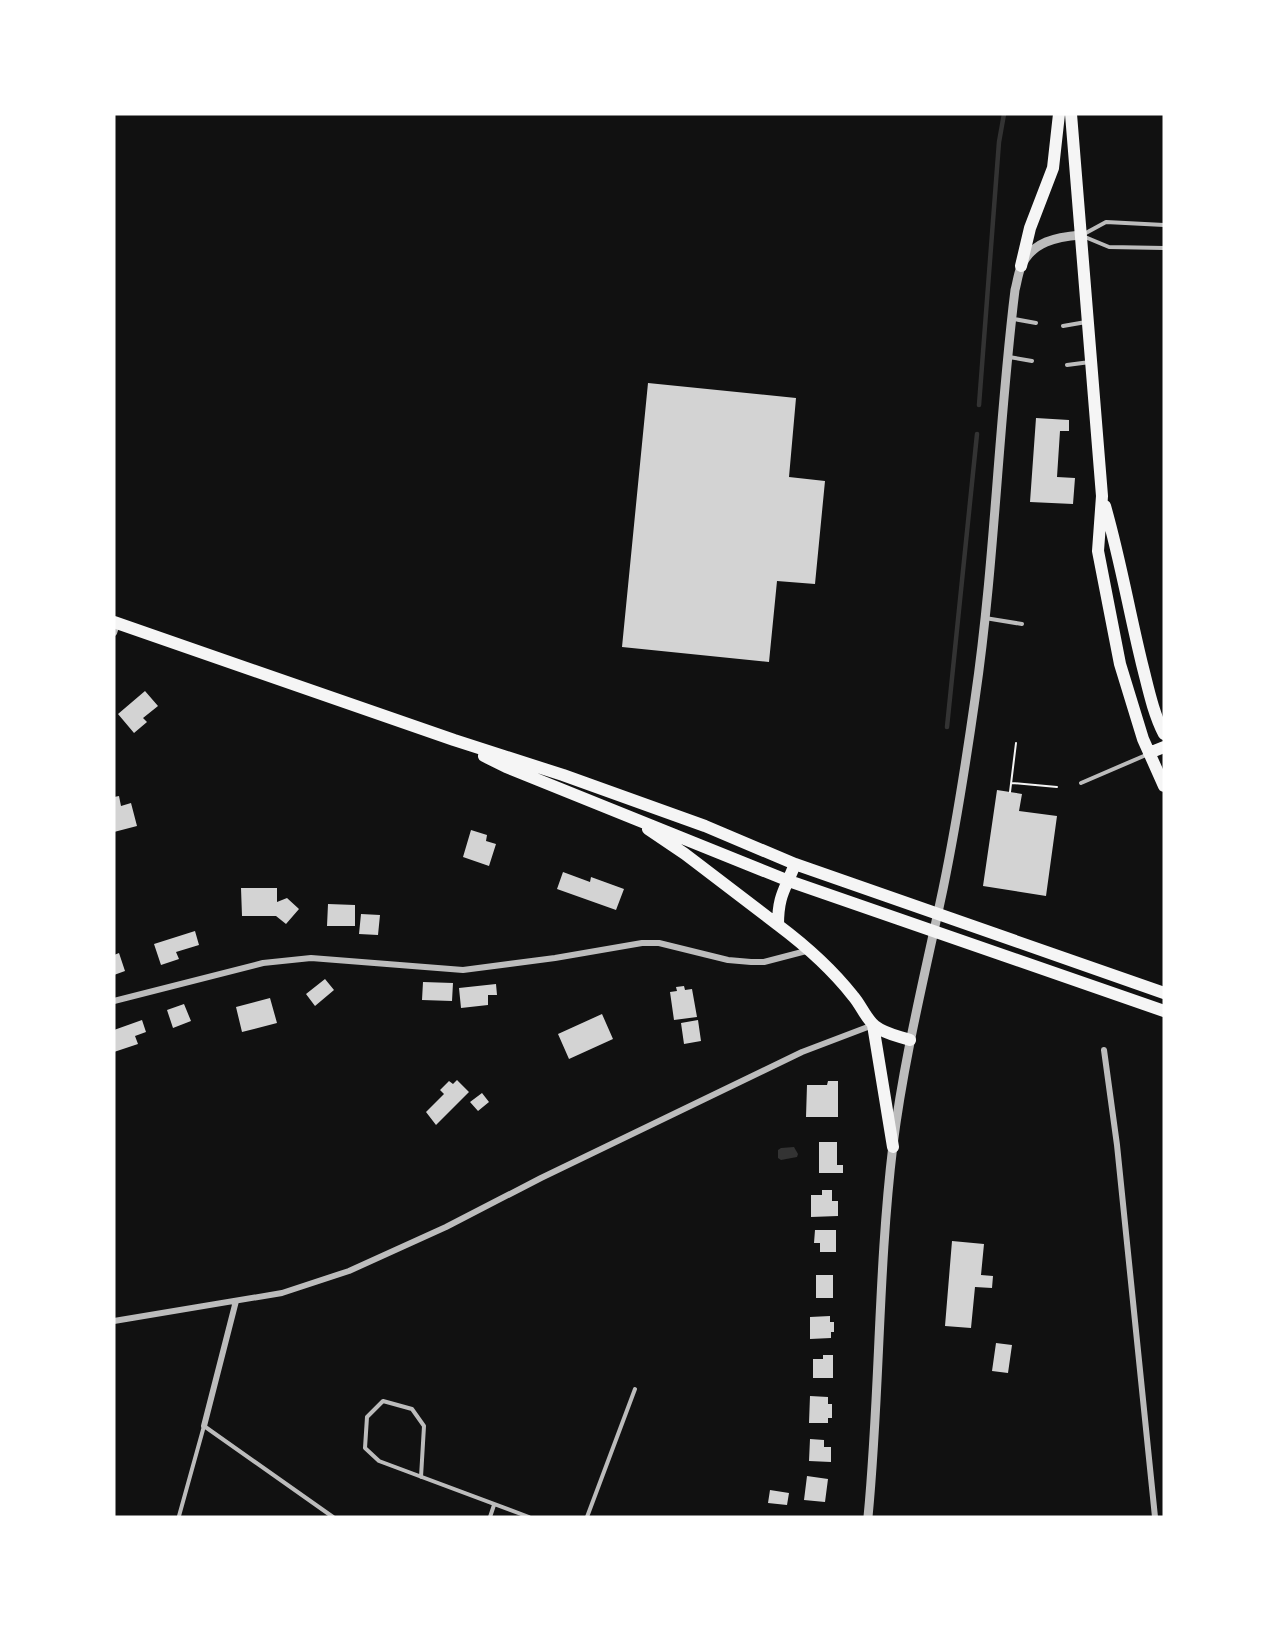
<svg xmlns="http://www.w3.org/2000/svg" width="1278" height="1631" viewBox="0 0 1278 1631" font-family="Ubuntu,sans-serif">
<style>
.water{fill:#333}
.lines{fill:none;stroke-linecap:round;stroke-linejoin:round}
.stream{stroke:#333;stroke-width:4.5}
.building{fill:#d3d3d3}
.path{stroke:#f5f5f5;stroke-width:2}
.service{stroke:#bcbcbc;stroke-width:4}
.minor{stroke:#bcbcbc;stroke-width:6}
.tertiary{stroke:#bcbcbc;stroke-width:9}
.primary{stroke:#f5f5f5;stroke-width:12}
</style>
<rect width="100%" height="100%" fill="#111"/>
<path class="water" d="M794,1147L798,1154L797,1157L781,1160L778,1158V1150L781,1148Z"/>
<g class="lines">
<path class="stream" d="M979,405L999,142L1004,114
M947,727L977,434"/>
</g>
<path class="building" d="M648,383L796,398L789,477L825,481L815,584L777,581L769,662L622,647Z
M1036,418L1069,420V431H1060L1057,477L1075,478L1073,504L1030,502Z
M145,691L158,706L143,718L147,722L134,733L118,714Z
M997,790L1022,794L1019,811L1057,816L1046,896L983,886Z
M119,796L121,806L131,803L137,826L114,832V797Z
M471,830L487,835L486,841L496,844L489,866L463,857Z
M563,872L590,882L591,877L624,889L616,910L557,889Z
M241,888H277V902L287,898L299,909L286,924L276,916H242Z
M328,904L355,905V926H327Z
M361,914L380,915L378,935L359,934Z
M195,931L199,945L176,952L179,959L161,965L154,944Z
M119,953L125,971L114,975V955Z
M325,979L334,990L315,1006L306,994Z
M423,982L453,983L452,1001L422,1000Z
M496,984L497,995H488V1005L461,1008L459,988Z
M684,986L685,990L692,989L697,1017L674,1020L670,992L677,991L676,987Z
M270,998L277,1023L242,1032L236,1007Z
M184,1004L191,1021L173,1028L167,1010Z
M602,1014L613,1039L569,1059L558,1034Z
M142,1020L146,1032L135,1036L138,1044L114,1052V1030Z
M698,1020L701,1041L684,1044L681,1023Z
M457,1080L469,1092L436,1125L426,1112L444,1094L440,1090L449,1081L453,1084Z
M828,1081H838V1117H806L807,1085H827Z
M482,1093L489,1102L478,1111L470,1102Z
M819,1142H837V1165H843V1173H819Z
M822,1190H832V1201H838V1216L811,1217V1195H822Z
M815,1230H836V1252H820V1243H814Z
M952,1241L984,1244L981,1275L993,1276L992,1288L975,1287L971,1328L945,1326Z
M816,1275H833V1298H816Z
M830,1316V1322H834V1332H831V1338L810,1339V1317Z
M996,1343L1012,1345L1008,1373L992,1371Z
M823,1355H833V1378H813V1359H823Z
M810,1396L828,1397V1404H832V1418H828V1423H809Z
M810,1439L824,1440V1447H831V1462L809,1461Z
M807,1476L828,1479L825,1502L804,1500Z
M770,1490L789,1493L787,1505L768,1503Z"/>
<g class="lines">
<path class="path" d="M1012,783L1057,787
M1010,792L1016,743"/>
<path class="service" d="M1084,234L1106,222L1164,225
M1085,237L1109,247L1164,248
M1014,319L1036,323
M1063,326L1086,322
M1009,357L1032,361
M1067,365L1090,362
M985,618L1022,624
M1081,783L1146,755
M421,1477L424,1426L412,1409L383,1401L367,1417L365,1448L379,1461L529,1517
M179,1516L204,1426L333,1517
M490,1517L494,1505
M587,1517L635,1389"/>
<path class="minor" d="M114,633L117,624
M114,1001L263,963L311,958L463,970L555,958L642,943H659L728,960L751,962H764L810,950
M1104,1050L1117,1145L1155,1517
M114,1321L282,1293L349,1271L446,1227L541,1178L802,1052L873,1025
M204,1426L236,1301"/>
<path class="tertiary" d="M868,1517C880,1393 878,1268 893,1145C904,1058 925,974 943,889C956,826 966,762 975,699C995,563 998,426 1015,290C1017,283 1018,274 1021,267C1032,241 1057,237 1081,235"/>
<path class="primary" d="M1071,114L1102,496L1098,551L1120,664L1143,739L1164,786
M1021,266L1030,228L1053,168L1059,114
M1105,506C1120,558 1129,611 1142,664C1148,687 1153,713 1164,734
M114,622L454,740L563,775L705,826L795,864L1164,993
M1149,753L1164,747
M484,756L506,767L789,881L1164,1011
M648,829L685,854L778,925
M795,864C785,890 778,895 778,925C806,946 831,968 853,996C861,1005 866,1019 875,1026C885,1034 898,1036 910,1040
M873,1025L893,1147"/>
</g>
<rect width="1278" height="1631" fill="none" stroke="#ffffff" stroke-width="231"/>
</svg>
